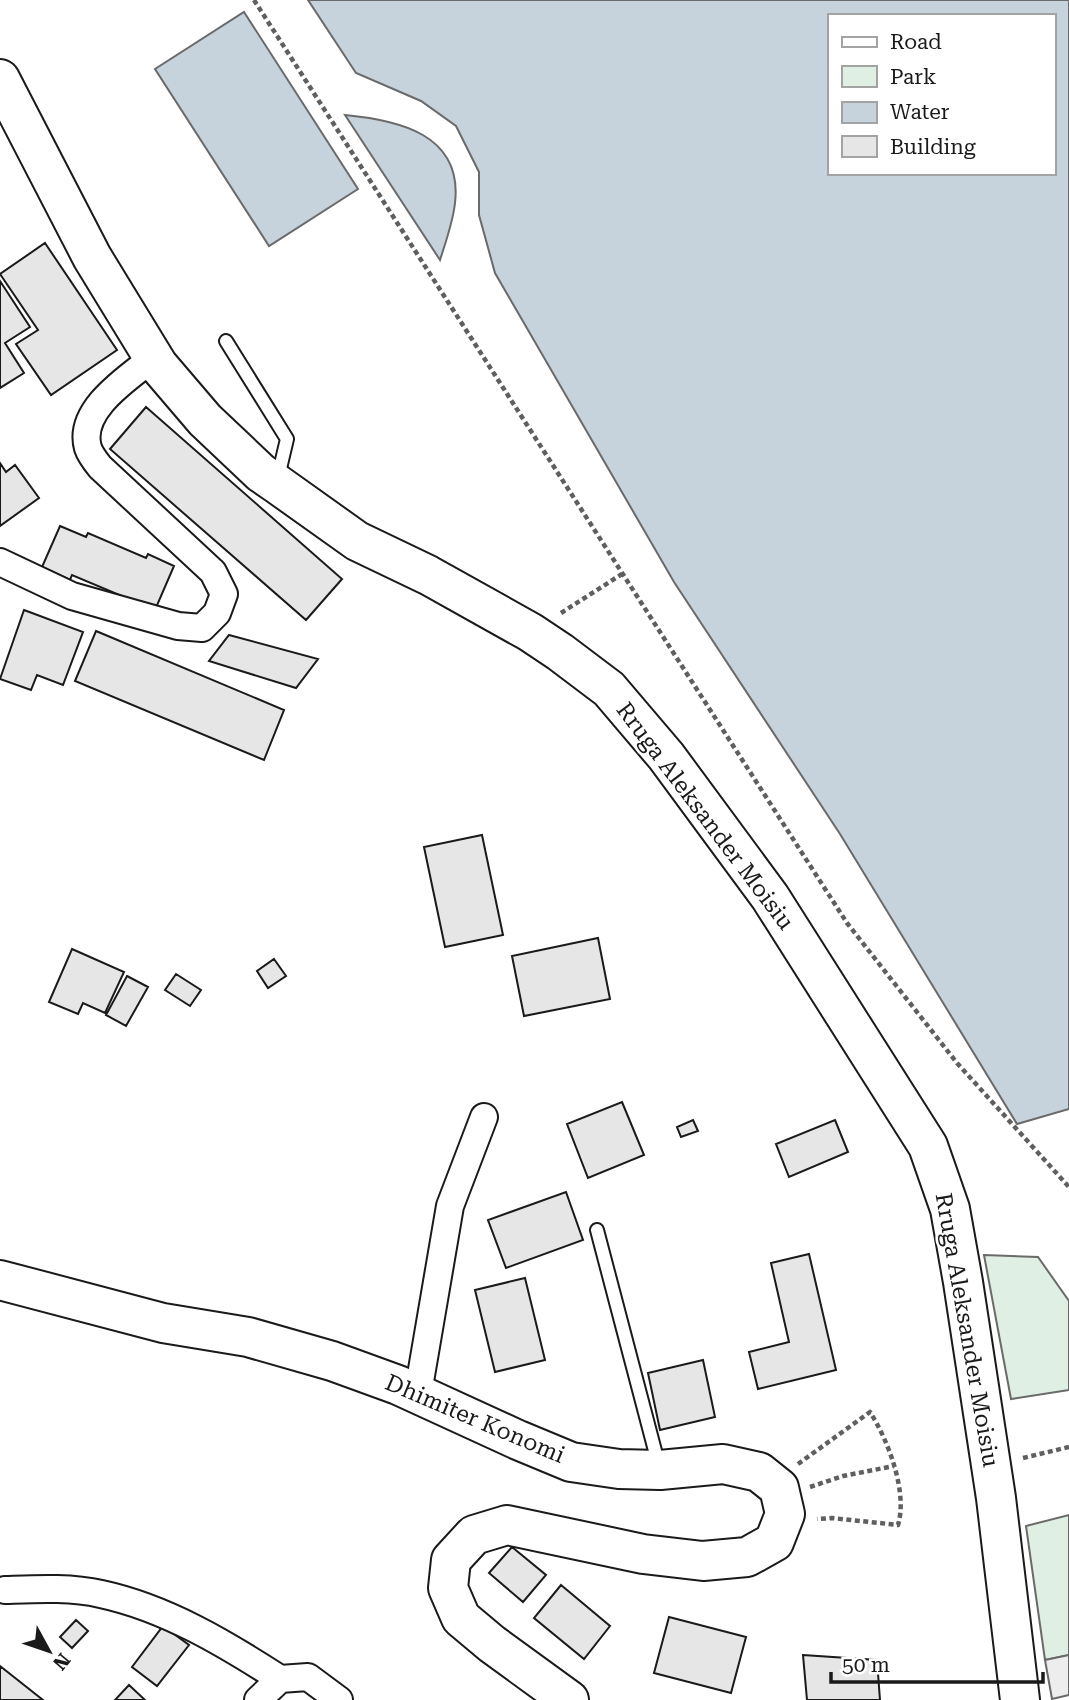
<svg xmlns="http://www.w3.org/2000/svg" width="1069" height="1700" viewBox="0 0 1069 1700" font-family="'Roboto Serif',serif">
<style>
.green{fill:#e0efe3;stroke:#6a6a6a;stroke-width:2}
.parking{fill:#ededed;stroke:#6a6a6a;stroke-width:2}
.water{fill:#c6d2dc;stroke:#6a6a6a;stroke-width:2;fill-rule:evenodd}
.building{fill:#e6e6e6;stroke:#1a1a1a;stroke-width:2}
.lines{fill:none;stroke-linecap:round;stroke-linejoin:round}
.lane-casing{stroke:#1a1a1a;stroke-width:16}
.street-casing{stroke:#1a1a1a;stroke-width:30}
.primary-casing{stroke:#1a1a1a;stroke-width:42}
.path{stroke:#5f5f5f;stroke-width:4.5;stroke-dasharray:5 3.5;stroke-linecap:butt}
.lane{stroke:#fff;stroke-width:12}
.street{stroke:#fff;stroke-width:26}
.primary{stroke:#fff;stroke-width:38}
.labels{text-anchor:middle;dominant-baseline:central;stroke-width:5;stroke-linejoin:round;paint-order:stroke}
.street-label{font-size:23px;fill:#1a1a1a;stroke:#fff}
</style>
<rect width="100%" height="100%" fill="#fff"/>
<path class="green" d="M984,1255L1038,1257L1069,1301V1390L1011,1399Z
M1069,1515V1655L1045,1660L1026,1526Z"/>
<path class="parking" d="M1069,1655V1695L1052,1699L1045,1660Z"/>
<path class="water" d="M308,0H1069V1109L1017,1124L840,834L674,582L495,273L479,215V172L456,126L421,101L356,73ZM829,16H1053V173H829Z
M244,12L358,189L269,246L155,69Z
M345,115C398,120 463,134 455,203C453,222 446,241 440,260Z"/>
<path class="building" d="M45,243L117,350L51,395L16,344L38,330L0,274Z
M0,281L30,327L5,343L24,373L0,388Z
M146,407L342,579L306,620L110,449Z
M0,463L6,472L15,465L39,498L0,526Z
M60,526L86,537L88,533L146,558L148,554L174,566L155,610L72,575L70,580L42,567Z
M24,610L83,632L63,685L37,675L31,690L0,679Z
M96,631L284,710L264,760L75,681Z
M229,635L318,659L296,688L209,661Z
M482,835L503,935L445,947L424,847Z
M598,938L610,999L524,1016L512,956Z
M72,949L124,972L105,1013L83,1003L78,1014L49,1002Z
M274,959L286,976L268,988L257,971Z
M176,974L201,990L190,1006L165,990Z
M127,976L148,987L126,1026L106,1015Z
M622,1102L644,1155L588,1178L567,1124Z
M693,1120L698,1131L681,1137L677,1127Z
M835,1120L848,1152L789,1177L776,1144Z
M566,1192L583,1240L506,1268L488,1220Z
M809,1254L836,1370L758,1389L749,1352L789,1342L771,1263Z
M525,1278L545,1360L495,1372L475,1290Z
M703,1360L715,1417L660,1430L648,1373Z
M512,1547L546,1575L523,1602L489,1573Z
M561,1585L610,1626L584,1659L534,1618Z
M669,1617L746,1637L731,1693L654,1673Z
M76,1620L88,1631L72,1648L60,1637Z
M163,1626L189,1645L157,1686L132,1667Z
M803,1655L877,1660L880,1700H807Z
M0,1666L43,1700H0Z
M129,1685L145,1700H115Z"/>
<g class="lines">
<defs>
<path id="lane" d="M226,341L287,439L278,477
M597,1230L659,1466"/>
<path id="street" d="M0,562L72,596L178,626L202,628L217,613L224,594L213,572L100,467C96,462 90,454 88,448C77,410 128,378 153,358
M418,1393L450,1206L484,1117
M5,1590C36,1589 70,1587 101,1594C166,1608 226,1644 280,1679
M258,1700L280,1679L308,1677L339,1700"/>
<path id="primary" d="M0,79L92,257L158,365L205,420L261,473L277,484L357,541L428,575L530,632L560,652L609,689L666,756L770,897L928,1146L950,1209L963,1282L996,1498L1020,1700
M0,1280L163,1323L248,1337L332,1361L398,1385L518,1440L571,1462L619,1469L660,1470L723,1464L759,1472L779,1488L785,1514L774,1542L747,1557L703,1561L643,1554L507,1525L474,1535L451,1560L448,1588L461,1618L492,1644L569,1700"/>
</defs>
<use href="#lane" class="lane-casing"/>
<use href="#street" class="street-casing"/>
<use href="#primary" class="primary-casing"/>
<path class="path" d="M254,0L847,923L957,1063L1069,1187
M561,613L622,574
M1023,1458L1069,1447
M798,1464L870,1412C888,1440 908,1492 898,1525L832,1518L817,1519
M810,1487L843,1476L894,1466"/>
<use href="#lane" class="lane"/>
<use href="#street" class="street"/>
<use href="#primary" class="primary"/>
</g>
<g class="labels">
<g class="street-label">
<text transform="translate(705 816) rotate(53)">Rruga Aleksander Moisiu</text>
<text transform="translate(967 1330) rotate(80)">Rruga Aleksander Moisiu</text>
<text transform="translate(475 1419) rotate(23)">Dhimiter Konomi</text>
</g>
</g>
<rect x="828" y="14" width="228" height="161" fill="#ffffff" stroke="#a3a3a3" stroke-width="2"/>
<rect x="842" y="37" width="35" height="10" fill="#ffffff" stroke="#a3a3a3" stroke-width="2"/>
<text x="890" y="49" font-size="21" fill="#1a1a1a">Road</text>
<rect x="842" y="66" width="35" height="21" fill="#e0efe3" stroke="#a3a3a3" stroke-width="2"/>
<text x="890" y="84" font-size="21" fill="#1a1a1a">Park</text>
<rect x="842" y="102" width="35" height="21" fill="#c6d2dc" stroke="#a3a3a3" stroke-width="2"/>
<text x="890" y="119" font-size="21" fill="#1a1a1a">Water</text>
<rect x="842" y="136" width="35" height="21" fill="#e6e6e6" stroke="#a3a3a3" stroke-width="2"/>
<text x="890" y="154" font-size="21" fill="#1a1a1a">Building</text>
<g transform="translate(49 1651) rotate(130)" stroke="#ffffff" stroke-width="5" paint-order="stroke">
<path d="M0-5L12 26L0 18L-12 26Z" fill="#1a1a1a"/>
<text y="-10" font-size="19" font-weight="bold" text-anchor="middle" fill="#1a1a1a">N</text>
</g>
<path d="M831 1672v10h212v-10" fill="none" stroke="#1a1a1a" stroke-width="3.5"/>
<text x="842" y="1672" font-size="21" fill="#1a1a1a" stroke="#ffffff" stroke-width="5" paint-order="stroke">50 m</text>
</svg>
